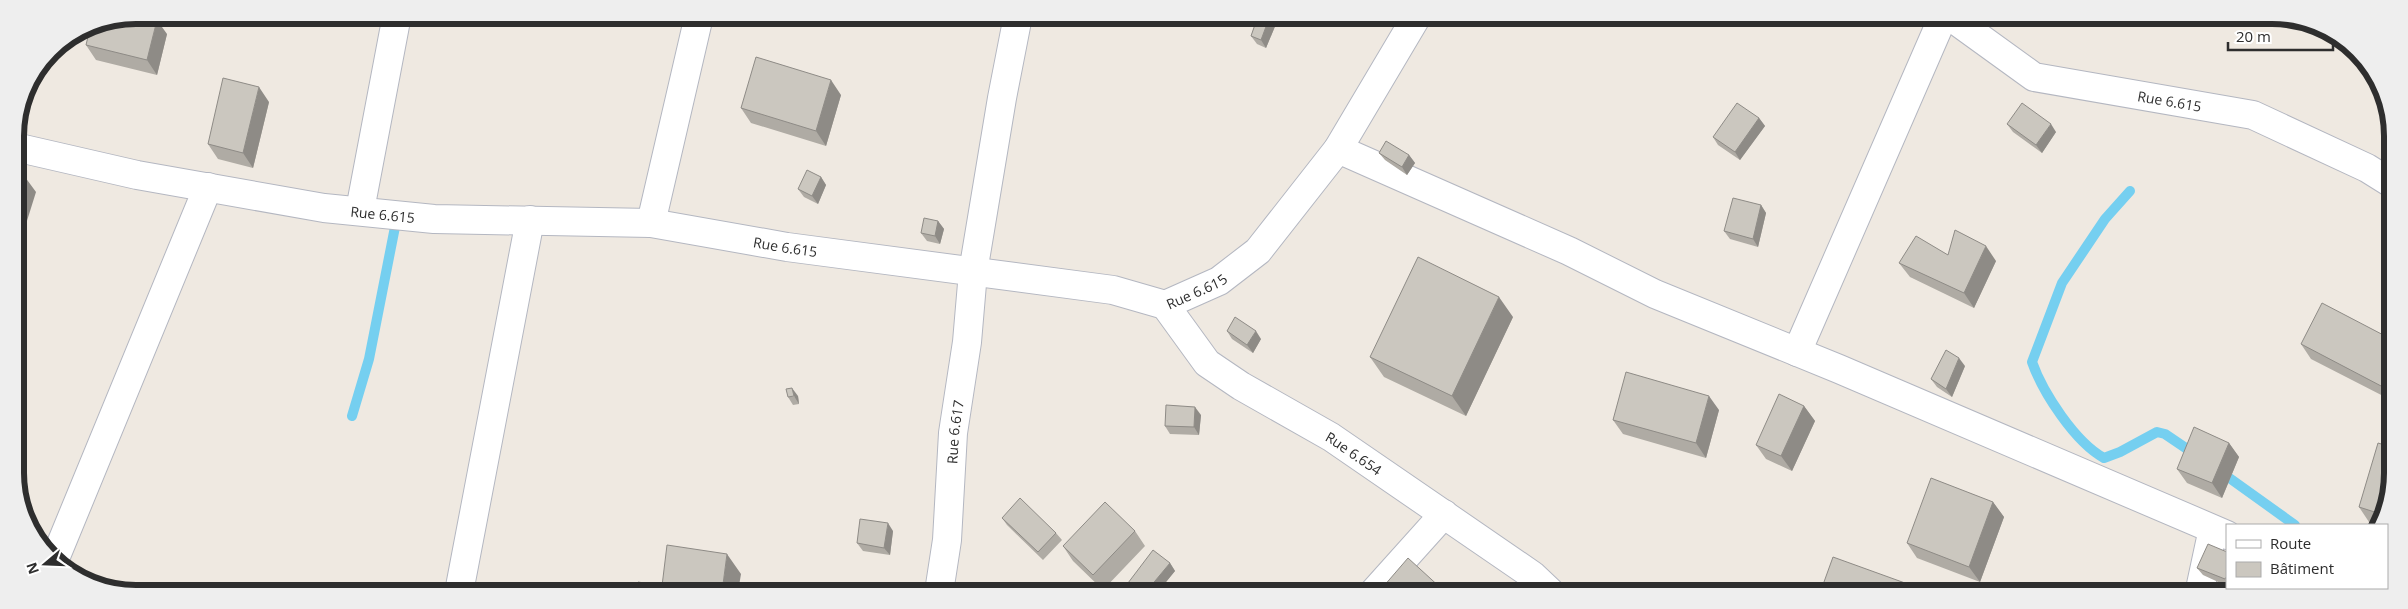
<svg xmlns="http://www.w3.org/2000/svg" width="2408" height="609" viewBox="0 0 2408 609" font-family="'Open Sans',sans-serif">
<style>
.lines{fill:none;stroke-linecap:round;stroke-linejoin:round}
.stream{stroke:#75cff0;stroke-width:10}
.minor-casing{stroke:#b4b7c1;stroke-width:30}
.tertiary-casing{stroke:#b4b7c1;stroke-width:30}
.minor{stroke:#fff;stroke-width:28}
.tertiary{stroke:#fff;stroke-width:28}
.wall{fill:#afaba4}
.shaded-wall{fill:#8e8b86}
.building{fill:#cbc7bf;stroke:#8e8b86}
.labels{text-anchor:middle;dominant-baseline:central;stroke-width:5;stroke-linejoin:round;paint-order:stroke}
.street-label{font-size:14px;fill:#2e2e2e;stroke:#fff}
.rim{fill:none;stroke:#2e2e2e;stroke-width:6}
</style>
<rect width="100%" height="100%" fill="#efe9e1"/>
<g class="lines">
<path class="stream" d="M2130,191L2105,219L2062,283L2032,362C2043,393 2075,442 2104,458L2120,452L2157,432L2165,434L2196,455
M352,416L369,359L395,227
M2221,472L2295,525"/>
<defs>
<g id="minor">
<path id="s1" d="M1951,17L2034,77L2253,115L2367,168L2391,183"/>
<path id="s2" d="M15,147L137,175L324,208L434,219L651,223L787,247L1113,290L1165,305L1219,281L1258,251L1338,149L1417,16"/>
<path d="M1338,149L1569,251L1655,294L1839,369L2227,535"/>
<path d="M360,210L397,15"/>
<path d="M651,223L699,16"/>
<path d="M973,272L1002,98L1018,16"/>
<path id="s3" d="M1165,305L1207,363L1241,386L1331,437L1532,575L1551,593"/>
<path d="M1797,352L1943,17"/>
<path d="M54,561L208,187"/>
<path d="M459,592L530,220"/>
<path d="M1373,593L1444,514"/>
<path d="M2199,594L2211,538"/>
</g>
<g id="tertiary">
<path id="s4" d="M939,592L947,540L953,433L967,342L973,272"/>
</g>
</defs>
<use href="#minor" class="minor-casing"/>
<use href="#tertiary" class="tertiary-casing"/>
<use href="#minor" class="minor"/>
<use href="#tertiary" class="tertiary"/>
</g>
<path class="wall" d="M230,15H267L264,24Z
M1258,16H1271L1276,24L1266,48L1257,44L1251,36Z
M167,34L157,75L96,60L86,45Z
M841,95L826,146L751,123L741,108Z
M269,102L253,168L218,159L208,144Z
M1759,118L1765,126L1740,160L1718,145L1713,137Z
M2007,124L2056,132L2042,153L2013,132Z
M1379,153L1409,155L1415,163L1407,175L1385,160Z
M821,177L826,185L818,204L804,197L798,189Z
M1761,205L1766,213L1758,247L1730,239L1724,231Z
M938,221L944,229L940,244L927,241L921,233Z
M1948,255L1996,261L1974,308L1910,277L1899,263Z
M1513,317L1466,416L1384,377L1370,357Z
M1227,331L1261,339L1253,353L1232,339Z
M2391,339V400L2311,359L2301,344Z
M1965,366L1952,397L1937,387L1931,379Z
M798,396L799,404L793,405L788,397Z
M1804,406L1815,421L1792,471L1766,459L1756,445Z
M1719,410L1706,458L1623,434L1613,420Z
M1201,415L1199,435L1170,434L1165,426Z
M2229,443L2239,457L2222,498L2187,483L2177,469Z
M2391,497L2380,525H2371L2359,507Z
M1993,502L2004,517L1980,582L1917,558L1907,543Z
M1002,518L1056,533L1062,540L1043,560L1007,525Z
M893,531L890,555L863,551L857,543Z
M1135,531L1145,546L1103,590L1073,561L1063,546Z
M2227,552V586L2203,575L2197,568Z
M1170,563L1175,571L1157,593H1136L1134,591L1128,583Z"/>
<path class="shaded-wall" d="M258,15H267L264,24Z
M1270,16L1276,24L1266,48L1261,40Z
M157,20L167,34L157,75L147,60Z
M831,80L841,95L826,146L816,131Z
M259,87L269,102L253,168L243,153Z
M1759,118L1765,126L1740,160L1735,152Z
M2051,124L2056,132L2042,153L2036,145Z
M1409,155L1415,163L1407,175L1402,167Z
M25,177L36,192L16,256V209Z
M821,177L826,185L818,204L812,196Z
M1761,205L1766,213L1758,247L1753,239Z
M938,221L944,229L940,244L935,236Z
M1986,246L1996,261L1974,308L1964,293Z
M1499,297L1513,317L1466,416L1452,396Z
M1256,331L1261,339L1253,353L1247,345Z
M1959,358L1965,366L1952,397L1946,389Z
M2391,371V398L2383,387Z
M792,388L798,396L799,404L794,396Z
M1709,396L1719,410L1706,458L1696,443Z
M1804,406L1815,421L1792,471L1781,456Z
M1195,407L1201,415L1199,435L1194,427Z
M17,429L24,440L17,460Z
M2229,443L2239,457L2222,498L2212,483Z
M1993,502L2004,517L1980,582L1969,567Z
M888,523L893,531L890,555L884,548Z
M727,554L741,574L738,592H722Z
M1170,563L1175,571L1157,593H1145Z
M1905,583L1912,593H1901Z"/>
<path class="building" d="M138,15L157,20L147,60L86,45L91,24Z
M1258,16H1270L1261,40L1251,36Z
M756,57L831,80L816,131L741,108Z
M223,78L259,87L243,153L208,144Z
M1737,103L1759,118L1735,152L1713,137Z
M2022,103L2051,124L2036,145L2007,124Z
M1386,141L1409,155L1402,167L1379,153Z
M807,170L821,177L812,196L798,189Z
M16,174L25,177L16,209Z
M1733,198L1761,205L1753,239L1724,231Z
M924,218L938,221L935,236L921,233Z
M1955,230L1986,246L1964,293L1899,263L1916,236L1948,255Z
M1418,257L1499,297L1452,396L1370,357Z
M2322,303L2391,339V371L2383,387L2301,344Z
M1235,317L1256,331L1247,345L1227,331Z
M1946,350L1959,358L1946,389L1931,379Z
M1626,372L1709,396L1696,443L1613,420Z
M792,388L794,396L788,397L786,389Z
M1779,394L1804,406L1781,456L1756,445Z
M1166,405L1195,407L1194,427L1165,426Z
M2194,427L2229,443L2212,483L2177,469Z
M2378,443L2391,447V497L2384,515L2359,507Z
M1931,478L1993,502L1969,567L1907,543Z
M1020,498L1056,533L1038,552L1002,518Z
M1105,502L1135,531L1093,575L1063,546Z
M860,519L888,523L884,548L857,543Z
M2208,544L2227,552V576L2225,579L2197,568Z
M667,545L727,554L722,592H637L638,582L662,586Z
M1153,550L1170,563L1145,593H1140L1128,583Z
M1833,557L1905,583L1901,593H1820Z
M1408,558L1443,590L1440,593H1389L1383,587Z"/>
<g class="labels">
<g class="street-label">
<text stroke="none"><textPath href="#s1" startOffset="240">Rue 6.615</textPath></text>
<text stroke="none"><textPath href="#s2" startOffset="374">Rue 6.615</textPath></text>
<text stroke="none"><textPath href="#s2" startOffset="779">Rue 6.615</textPath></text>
<text stroke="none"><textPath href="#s2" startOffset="1198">Rue 6.615</textPath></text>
<text stroke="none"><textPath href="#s4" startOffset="161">Rue 6.617</textPath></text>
<text stroke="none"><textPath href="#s3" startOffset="244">Rue 6.654</textPath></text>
</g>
</g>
<path d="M0 0H2408V609H0ZM136 24H2272A112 112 0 0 1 2384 136V473A112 112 0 0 1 2272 585H136A112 112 0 0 1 24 473V136A112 112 0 0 1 136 24Z" fill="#eee" fill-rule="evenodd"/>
<path class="rim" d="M136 24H2272A112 112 0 0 1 2384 136V473A112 112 0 0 1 2272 585H136A112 112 0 0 1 24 473V136A112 112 0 0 1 136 24Z"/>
<rect x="2226" y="524" width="162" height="65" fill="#ffffff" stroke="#ababab"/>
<rect x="2236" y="540" width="25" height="8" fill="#ffffff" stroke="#ababab"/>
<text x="2270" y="549" font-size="15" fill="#2e2e2e">Route</text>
<rect x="2236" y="562" width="25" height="15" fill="#cbc7bf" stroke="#ababab"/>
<text x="2270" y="574" font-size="15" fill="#2e2e2e">Bâtiment</text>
<g transform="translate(45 564) rotate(251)" stroke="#ffffff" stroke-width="4" paint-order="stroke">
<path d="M0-4L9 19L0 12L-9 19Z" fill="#2e2e2e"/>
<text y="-8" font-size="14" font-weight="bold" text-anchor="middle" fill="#2e2e2e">N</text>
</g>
<path d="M2228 42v8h105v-8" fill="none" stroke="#2e2e2e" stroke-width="2.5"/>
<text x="2236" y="42" font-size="15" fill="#2e2e2e" stroke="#ffffff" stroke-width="4" paint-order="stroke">20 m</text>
</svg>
